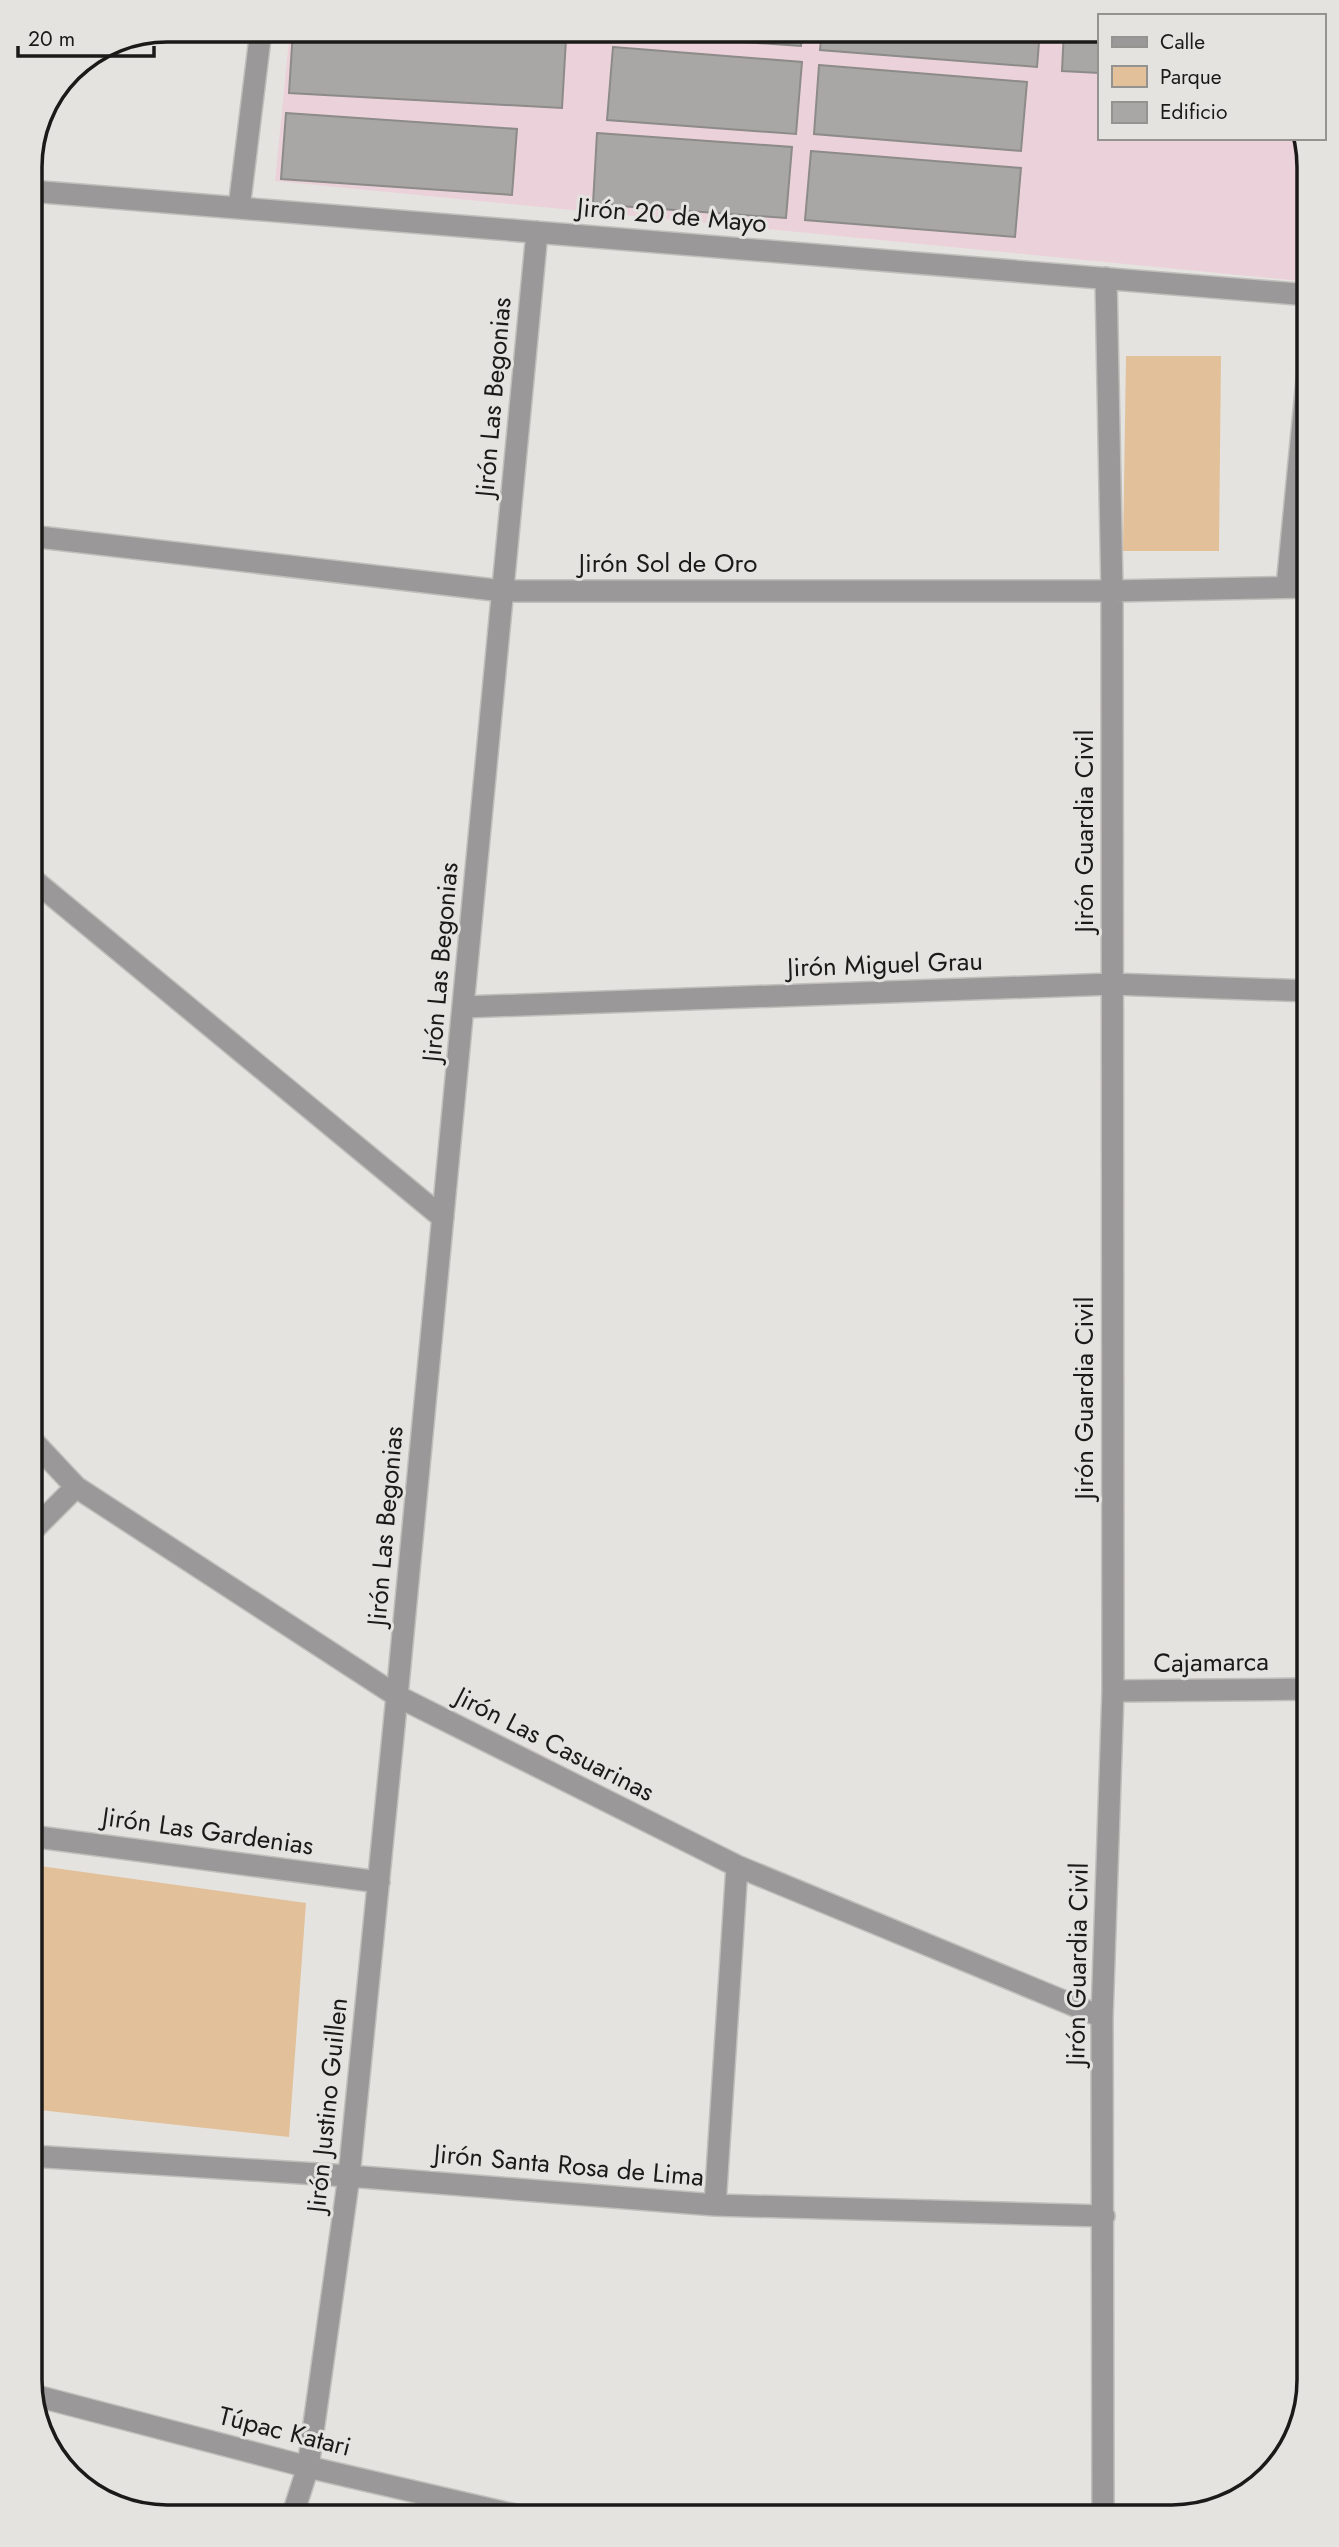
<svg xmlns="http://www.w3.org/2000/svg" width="1339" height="2547" viewBox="0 0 1339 2547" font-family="Jost,sans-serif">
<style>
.commercial{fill:#ebd2da}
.green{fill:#e2c19a}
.building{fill:#a9a7a5;stroke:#8d8b89;stroke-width:2}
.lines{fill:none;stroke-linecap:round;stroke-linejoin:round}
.street-casing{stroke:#c1bfbc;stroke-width:24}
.street{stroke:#9a9899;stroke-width:21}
.labels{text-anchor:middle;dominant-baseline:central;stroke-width:6;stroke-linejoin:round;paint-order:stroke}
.street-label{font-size:26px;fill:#1b1a19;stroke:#e5e3e0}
.rim{fill:none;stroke:#1b1a19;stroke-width:3.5}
</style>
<rect width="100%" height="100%" fill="#e5e3e0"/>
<path class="commercial" d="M290,30H1099V138H1303L1309,168V187L1300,281L275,181Z"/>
<path class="green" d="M1126,356H1221L1219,551H1123Z
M40,1866L306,1903L289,2137L30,2109V1925Z"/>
<path class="building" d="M293,30H402L566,39L562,108L289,93Z
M628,30H802L801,46L627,34Z
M822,30H1040L1037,67L820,50Z
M1064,30H1099V73L1062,71Z
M613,47L802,62L796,134L607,120Z
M819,65L1027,82L1021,151L814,134Z
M286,113L517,129L512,195L281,179Z
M597,133L792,147L786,218L593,204Z
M811,151L1021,168L1015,237L805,220Z"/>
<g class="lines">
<defs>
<path id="street" d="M30,191L1309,295
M239,208L261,30
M30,536L503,591H1112L1309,587
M1287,587L1309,360
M30,877L443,1218
M464,1007L1112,984L1309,991
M30,1438L76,1487L397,1696L737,1866L1102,2017
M30,1533L76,1487
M1113,1691L1309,1689
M30,1836L379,1882
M30,2156L349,2176L715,2205L1104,2216
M715,2205L737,1866
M33,2395L308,2467L524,2517
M292,2517L308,2467L349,2176L397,1696L537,232
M1103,2517L1102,2017L1113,1691L1112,591L1106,278"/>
</defs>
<use href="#street" class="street-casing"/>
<use href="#street" class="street"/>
</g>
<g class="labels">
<g class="street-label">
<text transform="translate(672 215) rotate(5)">Jirón 20 de Mayo</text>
<text transform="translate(493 397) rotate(-85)">Jirón Las Begonias</text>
<text x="668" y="563">Jirón Sol de Oro</text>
<text transform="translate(1084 831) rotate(-90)">Jirón Guardia Civil</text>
<text transform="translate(440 962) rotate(-85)">Jirón Las Begonias</text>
<text transform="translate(885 964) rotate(-2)">Jirón Miguel Grau</text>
<text transform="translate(1084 1398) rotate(-90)">Jirón Guardia Civil</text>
<text transform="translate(385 1526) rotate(-85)">Jirón Las Begonias</text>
<text transform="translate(1211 1662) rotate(-1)">Cajamarca</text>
<text transform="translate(555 1744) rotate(27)">Jirón Las Casuarinas</text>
<text transform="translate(208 1831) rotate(8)">Jirón Las Gardenias</text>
<text transform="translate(1077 1964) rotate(-89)">Jirón Guardia Civil</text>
<text transform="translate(327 2105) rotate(-84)">Jirón Justino Guillen</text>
<text transform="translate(569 2165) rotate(5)">Jirón Santa Rosa de Lima</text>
<text transform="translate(285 2431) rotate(14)">Túpac Katari</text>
</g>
</g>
<path d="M0 0H1339V2547H0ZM167 42H1172A125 125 0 0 1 1297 167V2380A125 125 0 0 1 1172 2505H167A125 125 0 0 1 42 2380V167A125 125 0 0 1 167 42Z" fill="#e5e3e0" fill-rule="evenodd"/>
<path class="rim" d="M167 42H1172A125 125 0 0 1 1297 167V2380A125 125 0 0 1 1172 2505H167A125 125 0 0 1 42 2380V167A125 125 0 0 1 167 42Z"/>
<rect x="1098" y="14" width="228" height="126" fill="#e5e3e0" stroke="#949390" stroke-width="2"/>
<rect x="1112" y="37" width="35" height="10" fill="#9a9899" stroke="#949390" stroke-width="2"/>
<text x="1160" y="49" font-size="21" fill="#1b1a19">Calle</text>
<rect x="1112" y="66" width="35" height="21" fill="#e2c19a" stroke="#949390" stroke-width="2"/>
<text x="1160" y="84" font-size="21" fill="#1b1a19">Parque</text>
<rect x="1112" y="102" width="35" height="21" fill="#a9a7a5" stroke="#949390" stroke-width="2"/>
<text x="1160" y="119" font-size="21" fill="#1b1a19">Edificio</text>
<path d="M18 46v10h136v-10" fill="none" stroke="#1b1a19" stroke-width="3.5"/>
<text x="28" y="46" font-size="21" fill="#1b1a19" stroke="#e5e3e0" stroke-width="5" paint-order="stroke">20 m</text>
</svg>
